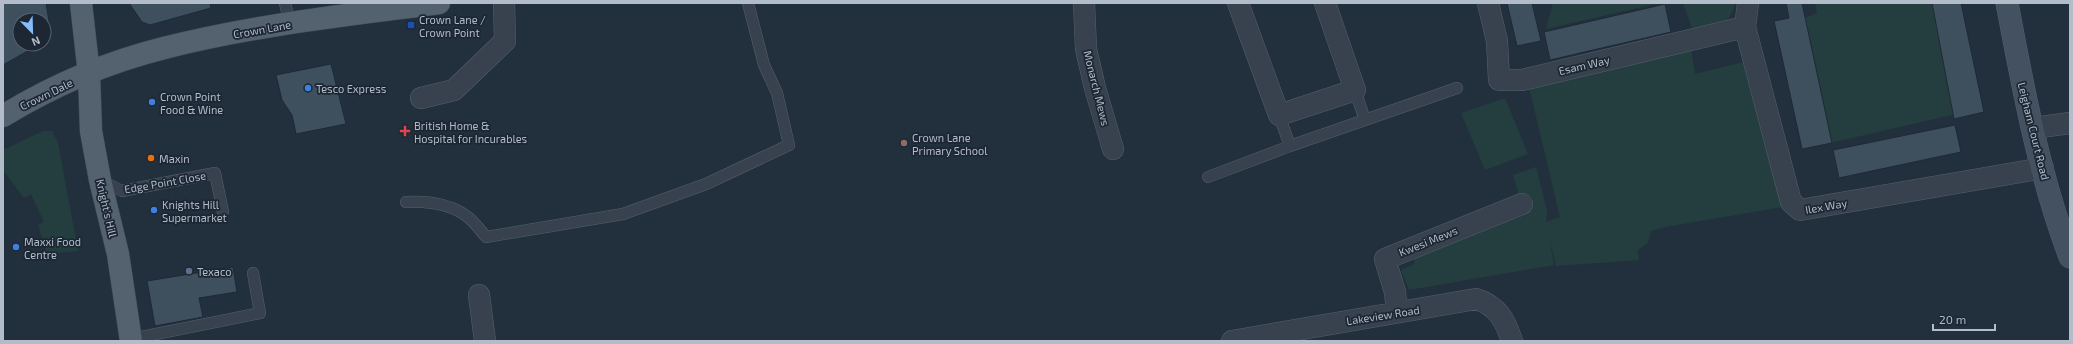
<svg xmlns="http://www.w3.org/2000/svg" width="2073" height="344" viewBox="0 0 2073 344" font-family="'Exo 2',sans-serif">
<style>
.green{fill:#243e3f}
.building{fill:#3e4f5d;stroke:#1e2935}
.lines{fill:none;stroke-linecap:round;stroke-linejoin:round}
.lane-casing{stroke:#55606c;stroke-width:12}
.street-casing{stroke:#55606c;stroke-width:22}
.secondary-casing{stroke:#55606c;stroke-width:23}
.primary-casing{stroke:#404b57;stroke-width:23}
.lane{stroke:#37424e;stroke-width:11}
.street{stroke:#37424e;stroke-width:21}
.secondary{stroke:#445161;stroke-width:22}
.primary{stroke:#54616e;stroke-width:22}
.transit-dot{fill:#1a4fb4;stroke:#1c2733;stroke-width:1.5}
.shop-dot{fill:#3f7fe0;stroke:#1c2733;stroke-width:1.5}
.health-dot{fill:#e0444e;stroke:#1c2733;stroke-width:1.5}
.education-dot{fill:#8d6e63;stroke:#1c2733;stroke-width:1.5}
.food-dot{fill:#e8710a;stroke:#1c2733;stroke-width:1.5}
.service-dot{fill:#5c6f8a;stroke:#1c2733;stroke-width:1.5}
.labels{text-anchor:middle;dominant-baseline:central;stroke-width:3.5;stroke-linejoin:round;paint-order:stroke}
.poi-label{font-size:11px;fill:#b2bdc9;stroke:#1c2733;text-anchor:start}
.street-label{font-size:11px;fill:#b2bdc9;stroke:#1c2733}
</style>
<rect width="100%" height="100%" fill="#22303e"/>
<path class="green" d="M1553,3H1659L1546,29Z
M1683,3H1736L1728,20L1692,28Z
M1815,3H1932L1956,114L1830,143L1805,18L1817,13Z
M1691,49L1695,74L1748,61L1783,207L1665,227L1651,231L1648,242L1638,250L1639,260L1556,266L1549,237L1554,265L1409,290L1401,270L1414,264V259L1525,215L1513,175L1536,167L1547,210L1546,222L1560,217L1529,87Z
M1505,98L1528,154L1485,170L1461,113Z
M43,131H52L58,143L78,251L47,254L38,225L44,222L31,194L24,198L3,170V150Z"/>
<path class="building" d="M3,3H46L50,27L44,38V20H20V44H40L3,65Z
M129,3H210L211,8L150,25L142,22Z
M1507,3H1532L1541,41L1517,46Z
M1786,3H1802L1832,143L1802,149L1774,21L1789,18Z
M1932,3H1961L1984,112L1954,119Z
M1665,4L1671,32L1550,60L1544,32Z
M331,64L346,124L296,134L292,115L282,100L276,75Z
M1955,125L1961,152L1839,178L1833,150Z
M233,267L237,292L199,298L203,317L155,326L147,281Z"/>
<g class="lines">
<defs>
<path id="lane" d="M285,3L290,24
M1355,90L1365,120
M1279,115L1290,146
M1208,177L1290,146L1457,88
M100,180L122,191L215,173L223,212
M406,202C427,201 452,204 469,218C475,223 481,231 486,237L623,214L706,184L789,145L777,93L764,65L748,3
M131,339L260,313L253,273"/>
<path id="street" d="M1084,3L1086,49L1095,88L1113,149
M1238,3L1279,115L1355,90L1325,3
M1488,3L1497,41L1499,80H1522L1745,27
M1748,3L1745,27L1791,202L1800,210L2043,168
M421,98L454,90L505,41L504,3
M2033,128L2070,123
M479,295L485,341
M1397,312L1395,292L1385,259L1522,204
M1232,341L1476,299C1498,306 1505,320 1512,341"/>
<path id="secondary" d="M2007,3C2023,88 2039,175 2070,257"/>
<path id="primary" d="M81,3L89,74L91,131L100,180L118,254L131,341
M3,116C52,86 108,62 164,48C254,25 348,15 439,3"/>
</defs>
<use href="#lane" class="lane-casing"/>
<use href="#street" class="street-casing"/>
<use href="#secondary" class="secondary-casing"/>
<use href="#primary" class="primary-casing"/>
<use href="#lane" class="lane"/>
<use href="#street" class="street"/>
<use href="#secondary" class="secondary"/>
<use href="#primary" class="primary"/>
</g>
<rect class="transit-dot" x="407" y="21" width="8" height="8" rx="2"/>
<g class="shop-dot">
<circle cx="308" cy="88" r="4"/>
<circle cx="152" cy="102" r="4"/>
<circle cx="154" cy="210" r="4"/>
<circle cx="16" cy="247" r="4"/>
</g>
<path class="health-dot" d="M403 125h4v4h4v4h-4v4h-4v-4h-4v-4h4z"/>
<circle class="education-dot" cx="904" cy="143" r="4"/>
<circle class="food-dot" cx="151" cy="158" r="4"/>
<circle class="service-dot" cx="189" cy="271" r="4"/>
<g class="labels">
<g class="poi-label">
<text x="419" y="19">Crown Lane /<tspan x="419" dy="13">Crown Point</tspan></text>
<text x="316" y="88">Tesco Express</text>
<text x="160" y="96">Crown Point<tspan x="160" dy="13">Food &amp; Wine</tspan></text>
<text x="414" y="125">British Home &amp;<tspan x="414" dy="13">Hospital for Incurables</tspan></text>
<text x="912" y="137">Crown Lane<tspan x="912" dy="13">Primary School</tspan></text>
<text x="159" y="158">Maxin</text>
<text x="162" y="204">Knights Hill<tspan x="162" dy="13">Supermarket</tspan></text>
<text x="24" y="241">Maxxi Food<tspan x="24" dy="13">Centre</tspan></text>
<text x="197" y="271">Texaco</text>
</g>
<g class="street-label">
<text transform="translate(262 29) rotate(-10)">Crown Lane</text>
<text transform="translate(1584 65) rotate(-13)">Esam Way</text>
<text transform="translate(1097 88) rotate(76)">Monarch Mews</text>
<text transform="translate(46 94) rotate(-26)">Crown Dale</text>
<text transform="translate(2034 131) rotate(76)">Leigham Court Road</text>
<text transform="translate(165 182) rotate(-10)">Edge Point Close</text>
<text transform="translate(1826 206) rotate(-10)">Ilex Way</text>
<text transform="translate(107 208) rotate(77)">Knight's Hill</text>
<text transform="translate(1428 241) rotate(-22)">Kwesi Mews</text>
<text transform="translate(1383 315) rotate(-9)">Lakeview Road</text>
</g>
</g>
<rect width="2073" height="344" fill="none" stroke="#b2bdc9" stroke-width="8"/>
<g transform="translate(32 32) rotate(157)"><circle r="19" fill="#1c2733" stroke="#58636f"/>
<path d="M0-3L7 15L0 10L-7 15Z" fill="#84bcfc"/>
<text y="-6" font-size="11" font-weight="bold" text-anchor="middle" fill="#b2bdc9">N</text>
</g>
<path d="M1933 324v6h62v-6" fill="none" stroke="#b2bdc9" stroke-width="2"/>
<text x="1939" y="324" font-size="12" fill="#b2bdc9" stroke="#1c2733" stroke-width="3" paint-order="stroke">20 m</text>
</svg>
